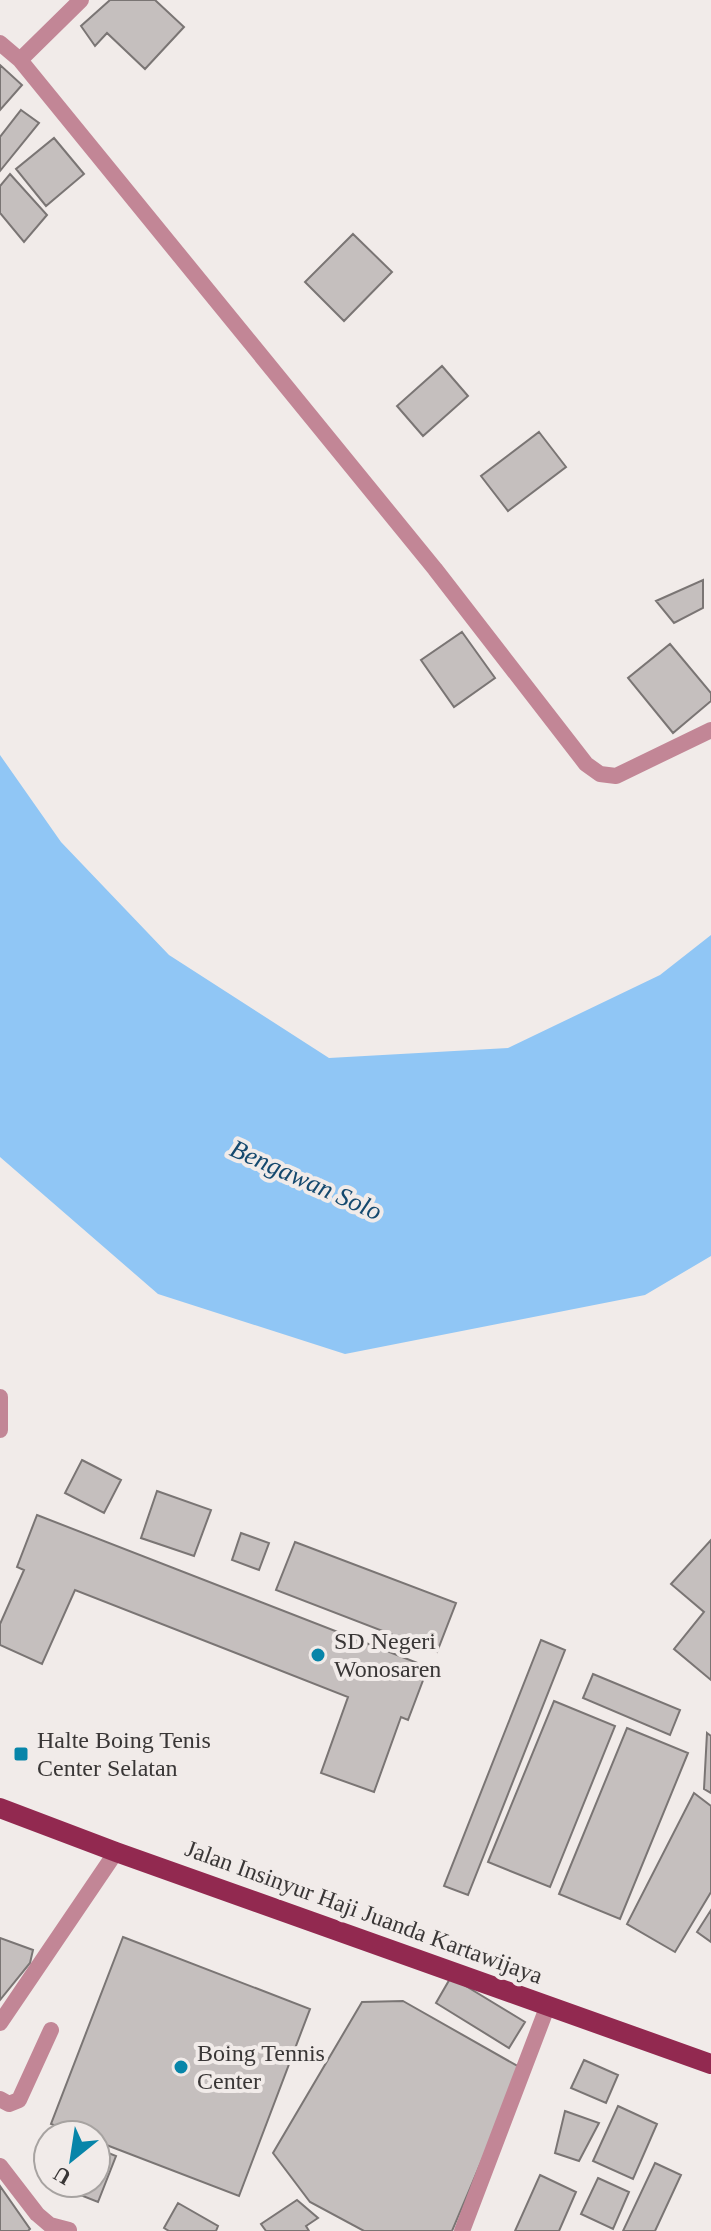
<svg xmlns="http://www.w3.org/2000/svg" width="711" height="2231" viewBox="0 0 711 2231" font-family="'Times New Roman',serif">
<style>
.water{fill:#90c6f5}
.building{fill:#c5bfbe;stroke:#7a7574;stroke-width:2}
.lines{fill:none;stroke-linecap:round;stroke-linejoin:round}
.service{stroke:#c28696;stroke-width:16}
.minor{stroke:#c28696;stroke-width:16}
.primary{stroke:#922950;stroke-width:20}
.poi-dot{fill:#0785a9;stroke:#f1ebe9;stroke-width:3}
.labels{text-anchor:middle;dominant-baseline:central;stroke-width:8;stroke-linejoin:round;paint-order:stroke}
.poi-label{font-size:24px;fill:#393636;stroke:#f1ebe9;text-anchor:start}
.street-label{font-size:24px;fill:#393636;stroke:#f1ebe9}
.water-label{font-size:26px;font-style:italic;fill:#15496e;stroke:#f1ebe9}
</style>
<rect width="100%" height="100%" fill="#f1ebe9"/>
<path class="water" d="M0,755L61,842L169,955L329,1058L508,1048L660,975L711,935V1256L645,1295L345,1354L158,1294L0,1157Z"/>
<path class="building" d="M110,0H155L184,27L145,69L107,33L95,46L81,26Z
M0,65L22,85L0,110Z
M21,110L39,123L0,171V137Z
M54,138L84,174L46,206L16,169Z
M10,174L47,215L24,242L0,213V186Z
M353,234L392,272L344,321L305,282Z
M442,366L468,396L423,436L397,406Z
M539,432L566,467L508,511L481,476Z
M703,580V608L674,623L656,601Z
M462,632L495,678L454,707L421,660Z
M670,644L711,693V701L673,733L628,678Z
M82,1460L121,1480L104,1513L65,1493Z
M157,1491L211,1510L194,1556L141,1538Z
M37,1515L428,1667L408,1720L401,1717L374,1792L321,1773L348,1697L75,1590L42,1664L0,1645V1624L24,1570L17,1567Z
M241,1533L269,1543L259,1570L232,1560Z
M711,1540V1680L674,1649L704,1612L671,1584Z
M295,1542L456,1603L437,1652L276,1590Z
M541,1640L565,1650L468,1895L444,1886Z
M593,1674L680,1710L670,1735L583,1698Z
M554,1701L615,1726L550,1887L488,1862Z
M627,1728L688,1753L620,1919L559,1894Z
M707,1733L711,1736V1793L704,1789Z
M694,1793L711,1806V1892L675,1952L627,1924Z
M711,1910V1942L697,1932Z
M123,1937L310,2009L239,2196L96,2141V2135H80L51,2124Z
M0,1938L33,1950L30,1963L0,2000Z
M451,1977L525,2022L509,2048L436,2003Z
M403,2001L521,2068L452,2231H364L310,2202L273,2153L362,2002Z
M584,2060L618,2075L606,2103L571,2088Z
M618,2106L657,2124L633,2179L593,2161Z
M565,2111L599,2123L579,2161L555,2153Z
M96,2148L116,2156L98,2202L50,2183H96Z
M655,2163L681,2175L655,2231H623Z
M540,2175L576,2192L559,2231H515Z
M598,2178L629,2192L613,2229L581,2214Z
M0,2186L30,2229L28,2231H0Z
M297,2200L318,2218L306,2226L309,2231H266L261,2224Z
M178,2203L218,2226L216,2231H169L164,2228Z"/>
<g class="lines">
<path class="service" d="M0,2099L9,2104L19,2100L51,2030"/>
<path class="minor" d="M81,0L20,60L435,569L586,764L600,774L616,776L711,730
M0,43L20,60
M0,1397V1430
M0,2023L116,1852
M0,2166L37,2214L50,2225L69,2230
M462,2231L548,2005"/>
<path class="primary" d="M0,1808L116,1852L711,2064"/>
</g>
<g class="poi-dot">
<circle cx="318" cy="1655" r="8"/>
<rect x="13" y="1746" width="16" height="16" rx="4"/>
<circle cx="181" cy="2067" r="8"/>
</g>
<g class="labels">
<g class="poi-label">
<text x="334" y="1641">SD Negeri<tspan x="334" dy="28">Wonosaren</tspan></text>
<text x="37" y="1740">Halte Boing Tenis<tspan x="37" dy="28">Center Selatan</tspan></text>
<text x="197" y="2053">Boing Tennis<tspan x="197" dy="28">Center</tspan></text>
</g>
<g class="street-label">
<text transform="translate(364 1912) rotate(20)">Jalan Insinyur Haji Juanda Kartawijaya</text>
</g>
<g class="water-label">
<text transform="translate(306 1180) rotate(24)">Bengawan Solo</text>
</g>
</g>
<g transform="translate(72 2159) rotate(210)"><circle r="38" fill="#f1ebe9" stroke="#a7a3a1" stroke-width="2"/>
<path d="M0-6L14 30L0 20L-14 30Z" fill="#0785a9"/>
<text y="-12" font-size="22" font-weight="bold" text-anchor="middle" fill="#393636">U</text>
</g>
</svg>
